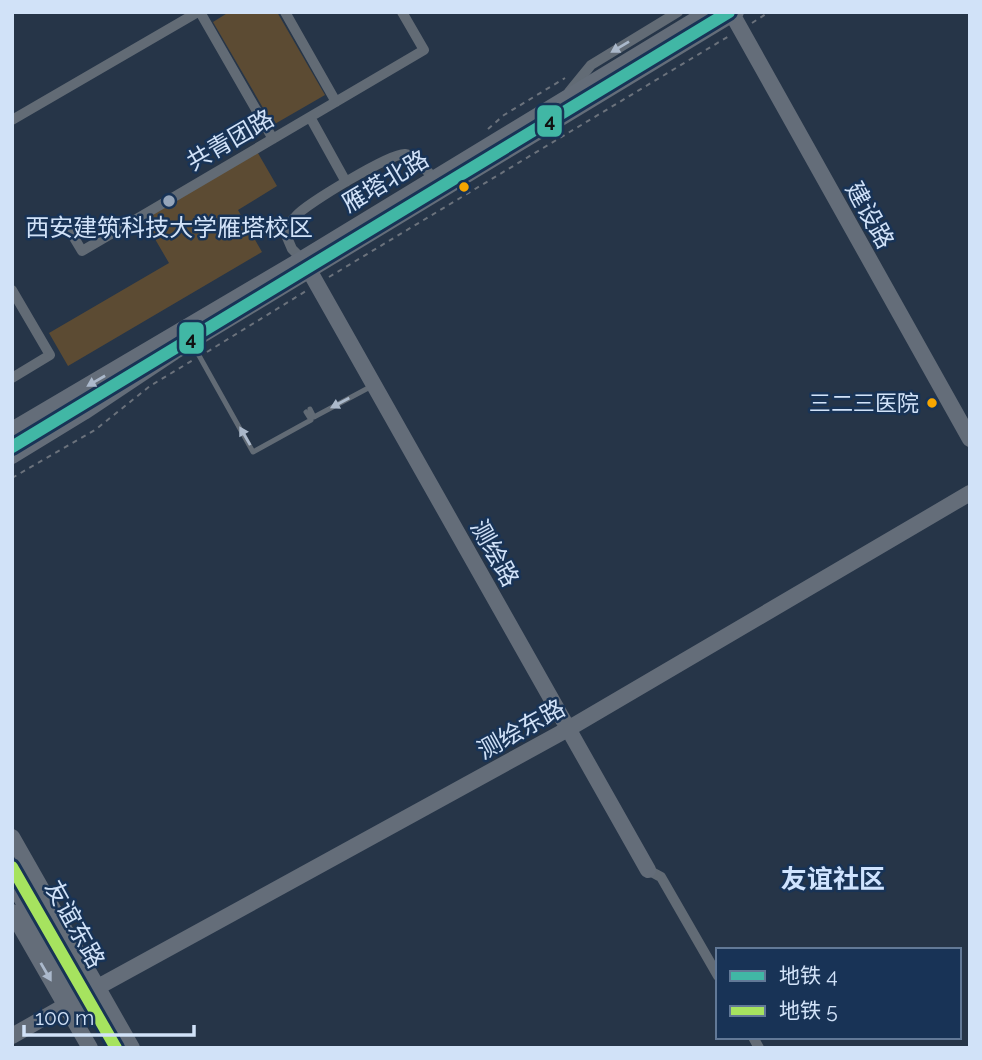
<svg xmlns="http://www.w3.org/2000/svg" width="982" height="1060" viewBox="0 0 982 1060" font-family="Raleway,'Noto Sans SC',sans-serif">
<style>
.green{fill:#5c4b33}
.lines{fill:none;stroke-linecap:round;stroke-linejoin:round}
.path{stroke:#6b727c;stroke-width:2;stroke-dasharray:5 5;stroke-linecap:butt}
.lane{stroke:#626b75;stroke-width:5}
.street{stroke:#626b75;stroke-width:10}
.secondary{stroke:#646d79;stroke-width:16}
.metro-1-casing{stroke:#183356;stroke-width:18}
.metro-2-casing{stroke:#183356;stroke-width:18}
.metro-1{stroke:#41b7a5;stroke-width:12}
.metro-2{stroke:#a6e35f;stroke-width:12}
.oneway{fill:#aab8ca}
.oneway2{fill:#abb9cc}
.bus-dot{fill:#f7a600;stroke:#183356;stroke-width:2.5}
.poi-dot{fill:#95a5ba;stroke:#183356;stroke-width:2.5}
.labels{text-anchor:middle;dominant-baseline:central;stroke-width:5;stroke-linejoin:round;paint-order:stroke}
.bus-label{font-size:22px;fill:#d1e2f8;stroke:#183356;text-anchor:end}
.street-label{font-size:24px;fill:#d1e2f8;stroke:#183356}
.poi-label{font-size:24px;fill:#d1e2f8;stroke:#183356}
.neighbourhood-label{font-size:26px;font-weight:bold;fill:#cfe3fe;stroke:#183356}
.line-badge{stroke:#183356;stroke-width:2.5}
.pale-badge-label{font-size:19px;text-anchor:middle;font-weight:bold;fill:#111}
</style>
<rect width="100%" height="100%" fill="#263548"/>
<path class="green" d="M229,12H277L325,95L273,125L213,22Z
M255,148L277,186L238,210L262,252L68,366L49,333L169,263L141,215Z"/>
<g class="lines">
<path class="path" d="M752,23L769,12
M488,129L504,115L565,78
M329,277L729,36
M207,352L306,291
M12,478L95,430L150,386L193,360"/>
<path class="lane" d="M192,343L253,452L311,420L306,412
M310,409L314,417L372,386"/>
<path class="street" d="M200,12L273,139
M285,12L336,102
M569,92L591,65L678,12
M310,117L346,182
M12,120L198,12
M67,226L82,251L424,50L402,12
M302,259L292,249L286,235C288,228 290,221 296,216C306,204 392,152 405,154C416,156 425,170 434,178
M12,290L50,355L12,378
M648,870L661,877L718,976
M753,1037L759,1048"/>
<path class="secondary" d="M731,12L970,439
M305,263L648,870
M12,430L302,259L708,12
M12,456L84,412L174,352L736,12
M12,837L132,1048
M17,867L118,1048
M12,882L82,1005
M12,912L90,1048
M12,1036L98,987L568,729L970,493"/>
<defs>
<path id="metro-1" d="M12,447L729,12"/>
<path id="metro-2" d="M12,867L116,1048"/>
</defs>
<use href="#metro-1" class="metro-1-casing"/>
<use href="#metro-2" class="metro-2-casing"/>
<use href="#metro-1" class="metro-1"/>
<use href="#metro-2" class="metro-2"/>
</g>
<defs><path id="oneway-solid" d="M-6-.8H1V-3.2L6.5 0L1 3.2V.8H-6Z" transform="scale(1.75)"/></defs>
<g class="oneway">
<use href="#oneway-solid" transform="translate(620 47) rotate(149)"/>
<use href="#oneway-solid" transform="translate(340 403) rotate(152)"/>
<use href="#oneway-solid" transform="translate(245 436) rotate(-120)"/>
</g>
<g class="oneway2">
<use href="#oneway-solid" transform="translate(96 381) rotate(150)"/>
<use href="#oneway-solid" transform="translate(46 972) rotate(60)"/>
</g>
<g class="bus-dot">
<circle cx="464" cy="187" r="6"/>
<circle cx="932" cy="403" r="6"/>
</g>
<circle class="poi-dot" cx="169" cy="201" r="7"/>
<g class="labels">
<g class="bus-label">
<text x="919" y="403">三二三医院</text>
</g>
<g class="street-label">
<text transform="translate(230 140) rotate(-30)">共青团路</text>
<text transform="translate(385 181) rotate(-31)">雁塔北路</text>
<text transform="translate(870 215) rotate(61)">建设路</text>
<text transform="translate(495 553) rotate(61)">测绘路</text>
<text transform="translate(521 729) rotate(-29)">测绘东路</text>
<text transform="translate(75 924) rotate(61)">友谊东路</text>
</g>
<g class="poi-label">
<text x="169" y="227">西安建筑科技大学雁塔校区</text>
</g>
<g class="neighbourhood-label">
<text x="833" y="879">友谊社区</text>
</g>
</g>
<g class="line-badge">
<rect x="536" y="104" width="27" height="34" rx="7" fill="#41b7a5"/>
<rect x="178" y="321" width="27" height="34" rx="7" fill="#41b7a5"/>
</g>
<g class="pale-badge-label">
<text x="550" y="127">4</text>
<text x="191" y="345">4</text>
</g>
<rect width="982" height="1060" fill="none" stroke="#d1e2f8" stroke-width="28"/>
<rect x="716" y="948" width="245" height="91" fill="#183356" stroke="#627997" stroke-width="2"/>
<rect x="730" y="971" width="35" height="10" fill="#41b7a5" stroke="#627997" stroke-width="2"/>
<text x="779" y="983" font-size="21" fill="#d1e2f8">地铁 4</text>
<rect x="730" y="1006" width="35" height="10" fill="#a6e35f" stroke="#627997" stroke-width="2"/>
<text x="779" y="1018" font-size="21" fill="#d1e2f8">地铁 5</text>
<path d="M24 1025v10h170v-10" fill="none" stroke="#d1e2f8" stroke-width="3.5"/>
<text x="35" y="1025" font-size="21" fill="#d1e2f8" stroke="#183356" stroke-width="5" paint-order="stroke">100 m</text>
</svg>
